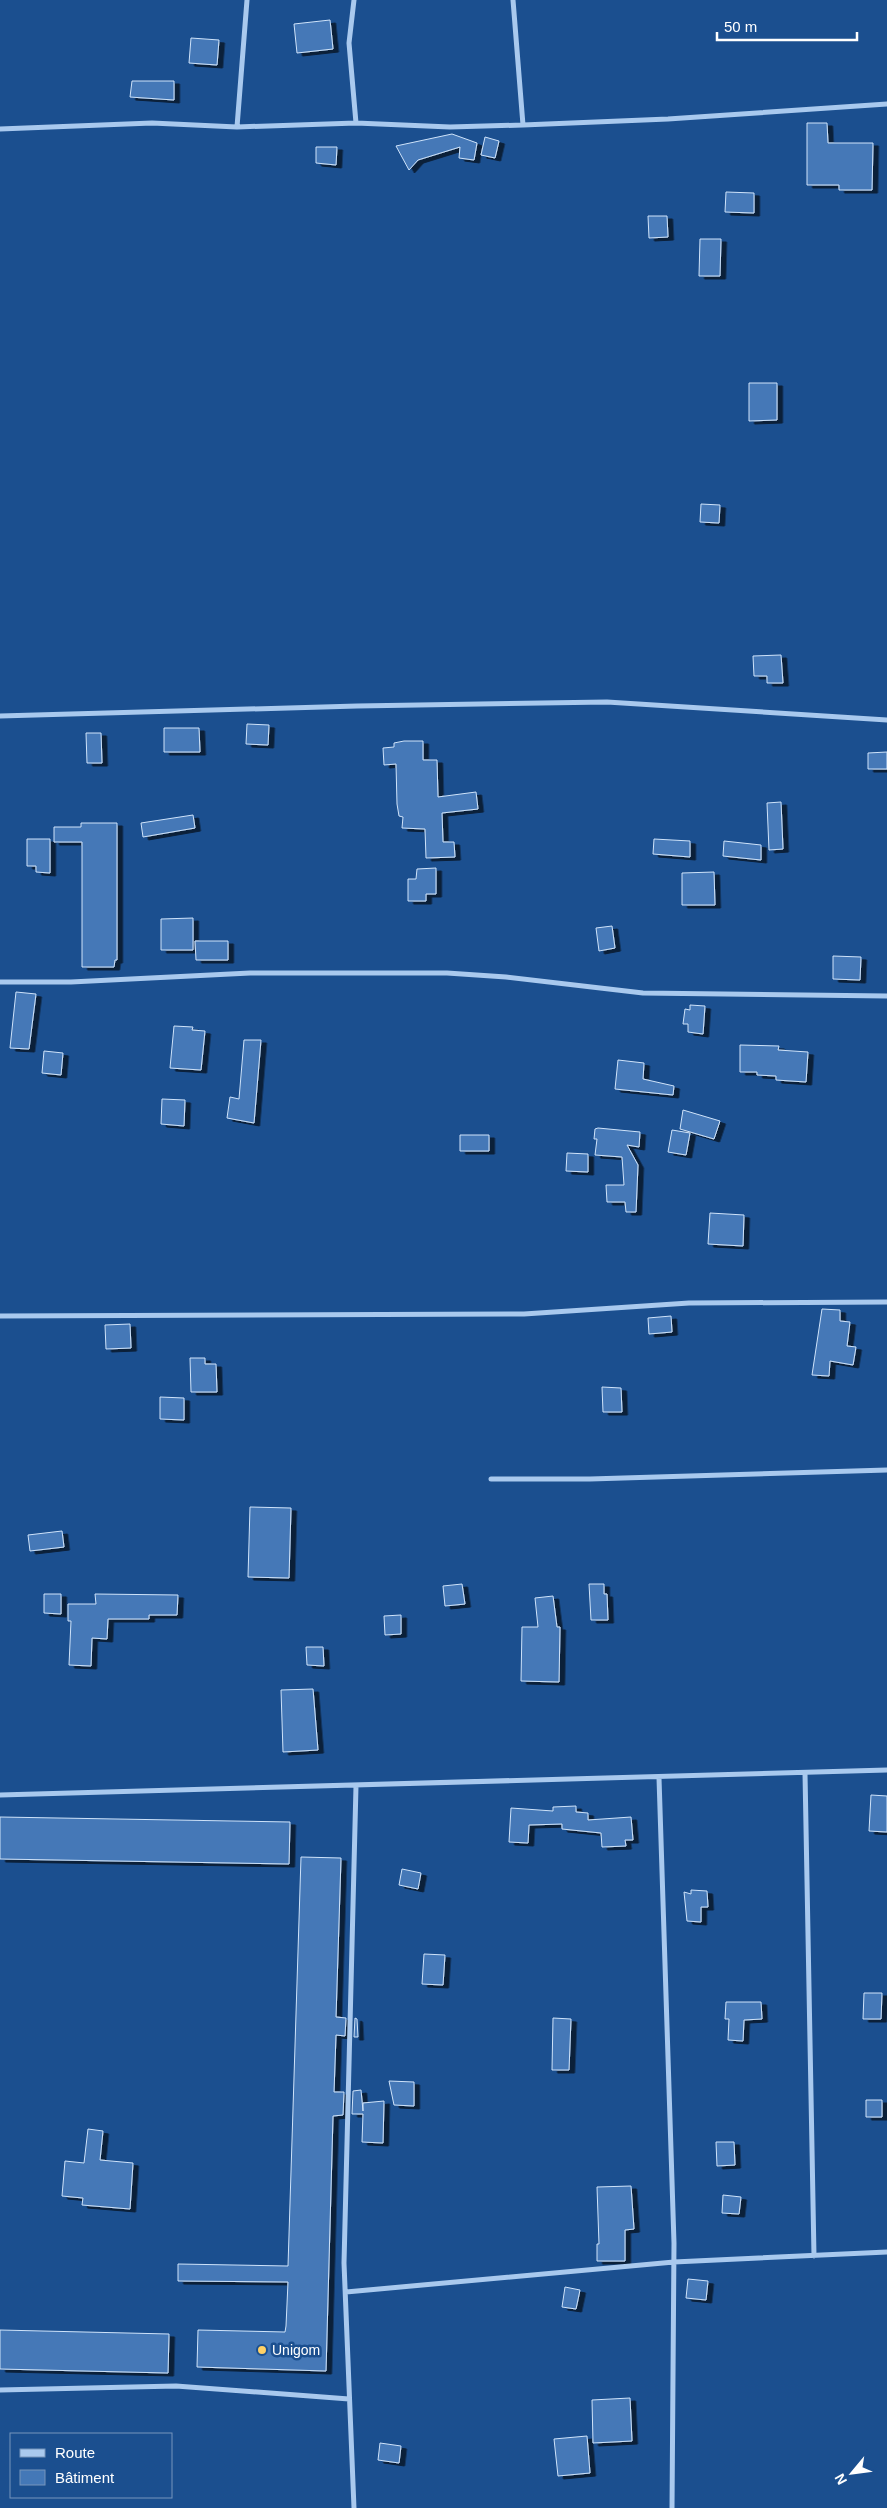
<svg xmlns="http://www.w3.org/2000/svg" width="887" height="2508" viewBox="0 0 887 2508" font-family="Arial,sans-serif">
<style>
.building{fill:#4478b7;stroke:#cfe3fa;filter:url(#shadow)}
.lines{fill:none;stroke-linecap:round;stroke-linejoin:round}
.minor{stroke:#a9c9ee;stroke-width:5}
.poi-dot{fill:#ffd166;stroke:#1b4f8f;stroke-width:2}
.labels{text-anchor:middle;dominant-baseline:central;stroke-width:5;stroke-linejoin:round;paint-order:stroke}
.poi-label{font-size:14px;fill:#fff;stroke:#1b4f8f;text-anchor:start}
</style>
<defs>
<filter id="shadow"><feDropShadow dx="5.5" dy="3" stdDeviation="0" flood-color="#0009"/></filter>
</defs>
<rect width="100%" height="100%" fill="#1b4f8f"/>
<path class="building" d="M330,20L333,49L297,53L294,24Z
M191,38L219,40L217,65L189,63Z
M132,81H174V100L130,97Z
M807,123H827L828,143H873L872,190H839V185H807Z
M452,134L477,143L474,160L459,158L460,147L418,160L409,170L396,146Z
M485,137L499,141L495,158L481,155Z
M316,147H337L336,165L316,163Z
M726,192L754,193V213L725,212Z
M648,216H667L668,237L649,238Z
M700,239H721L720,276H699Z
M749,383H777V420L749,421Z
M701,504L720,505L719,523L700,522Z
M781,655L783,683H767V676H754L753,656Z
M247,724L269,725L268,745L246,744Z
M164,728H199L200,752H164Z
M86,733H101L102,763H87Z
M404,741H423V760H437L438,797L476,792L478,809L442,813L443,842H454L455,857L426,858L425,829L402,828L403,817L399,816L397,804L396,764L384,765L383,748L394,747V743Z
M887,752V769H868V753Z
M781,802L783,849L769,850L767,803Z
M193,815L195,828L143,837L141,823Z
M81,823H117V960H115L114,967H82V842H54V827H81Z
M27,839H50V873L36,872V866H27Z
M654,839L690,841V857L653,854Z
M724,841L761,845V860L723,856Z
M436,868V894H426V901H408V879H416L417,869Z
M714,872L715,905H682V873Z
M193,918V950H161V919Z
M612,926L615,948L599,951L596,928Z
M195,941H228V960H196Z
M833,956L861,957L860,980L833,979Z
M16,992L36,994L29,1049L10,1048Z
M690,1005L705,1006L703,1034L688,1032V1024H683L685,1009L690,1010Z
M174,1026L193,1027L192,1030L205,1031L201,1070L170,1068Z
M244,1040H261L254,1123L227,1118L230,1097L239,1099Z
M740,1045L779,1046L778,1050L808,1052L806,1082L776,1080V1076L757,1075V1072H740Z
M44,1051L63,1053L61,1075L42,1073Z
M618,1060L644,1063L643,1079L674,1086L673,1095L615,1089Z
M162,1099L185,1100L184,1126L161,1124Z
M683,1110L720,1121L714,1139L680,1129Z
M598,1128L640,1132L639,1147L627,1145L638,1165L636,1212H626L625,1202H607L606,1185H624L622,1157L595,1155L597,1139H594L595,1129Z
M672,1130L690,1133L686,1155L668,1152Z
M460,1135H489V1151H460Z
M567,1153L588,1154V1172L566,1171Z
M710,1213L744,1215L743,1246L708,1244Z
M822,1309L840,1310V1321L850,1322L847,1346L856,1347L853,1365L830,1361L829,1376L812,1375Z
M671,1316L672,1332L649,1334L648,1318Z
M130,1324L131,1348L106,1349L105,1325Z
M190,1358H205V1364H216L217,1392H191Z
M602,1387L621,1388L622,1412H603Z
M160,1397L184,1398V1420L160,1419Z
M250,1507L291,1508L289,1578L248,1577Z
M62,1531L64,1547L30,1551L28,1535Z
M462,1584L465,1604L445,1606L443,1586Z
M589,1584H604V1594H607L608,1620H591Z
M44,1594H61V1614L44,1613Z
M95,1594L178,1595L177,1615H149V1619H108L107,1639L92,1638L91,1666L69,1665L71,1621H68V1604H96Z
M553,1596L557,1627H560L559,1682L521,1681L522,1627H538L535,1598Z
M401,1615V1634L385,1635L384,1616Z
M306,1647H323L324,1666L307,1665Z
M313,1689L318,1750L283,1752L281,1690Z
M871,1795L887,1796V1832L869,1831Z
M576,1806V1812L588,1813V1820L631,1817L633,1840H625L626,1846L602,1847L601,1833L562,1829V1824L529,1825L528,1843L509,1842L511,1808L553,1811V1807Z
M0,1817L290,1822L289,1864L0,1859Z
M301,1857L341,1858L336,2017L346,2018L345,2036L336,2035L334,2092H344L343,2115L333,2116L326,2371L197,2367L198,2330L285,2332L286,2326L288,2282L178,2281V2264L288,2266Z
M402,1869L421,1873L418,1889L399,1885Z
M691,1890L707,1891L708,1907H701V1922L687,1921L684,1892L691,1894Z
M424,1954L445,1955L443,1985L422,1984Z
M864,1993H882L881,2019H863Z
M726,2002H761L762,2019L744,2020L743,2041L728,2040L729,2019H725Z
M355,2018L357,2019L358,2037H354Z
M553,2018L571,2019L569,2070H552Z
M389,2081L414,2082V2106L394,2105Z
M361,2090L363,2111V2103L384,2101L383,2143L362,2142L363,2114H352L353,2091Z
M866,2100H882V2117H866Z
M88,2129L103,2131L100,2160L133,2163L130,2209L82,2205L83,2198L62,2196L65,2161L84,2163Z
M716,2142H734L735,2165L717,2166Z
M631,2186L634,2229L625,2230V2261H597V2244H599L597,2187Z
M723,2195L741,2197L739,2214L722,2213Z
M688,2279L708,2281L706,2300L686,2298Z
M565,2287L580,2290L576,2309L562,2307Z
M0,2330L169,2334L168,2373L0,2369Z
M630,2398L632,2441L593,2443L592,2400Z
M587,2436L590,2473L558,2476L554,2439Z
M380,2443L401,2446L399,2463L378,2460Z"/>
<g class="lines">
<path class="minor" d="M354,0L349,43L356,123
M513,0L523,125
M237,127L247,0
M0,129L152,123L237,127L356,123L450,127L523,125L668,119L887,104
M0,716L357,706L607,702L887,720
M0,982H71L250,973H447L506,977L643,993L887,996
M0,1316L524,1314L689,1303L887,1302
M491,1479H590L887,1470
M805,1773L814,2256
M659,1778L674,2243L672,2508
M0,1795L887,1770
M346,2292L674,2262L887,2252
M0,2390L176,2386L349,2399
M354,2508L344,2263L356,1786"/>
</g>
<circle class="poi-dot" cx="262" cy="2350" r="5"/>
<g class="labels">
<g class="poi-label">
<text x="272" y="2350">Unigom</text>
</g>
</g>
<rect x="10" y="2433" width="162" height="65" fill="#1b4f8f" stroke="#7695bc"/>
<rect x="20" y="2449" width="25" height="8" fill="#a9c9ee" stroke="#7695bc"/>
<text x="55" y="2458" font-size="15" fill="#ffffff">Route</text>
<rect x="20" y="2470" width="25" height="15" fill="#4478b7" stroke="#7695bc"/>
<text x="55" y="2483" font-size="15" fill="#ffffff">Bâtiment</text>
<g transform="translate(852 2473) rotate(241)" stroke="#1b4f8f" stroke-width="4" paint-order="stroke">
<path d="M0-4L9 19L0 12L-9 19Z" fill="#ffffff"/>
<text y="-8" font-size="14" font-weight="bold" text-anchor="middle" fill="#ffffff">N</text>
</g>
<path d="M717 32v8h140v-8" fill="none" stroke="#ffffff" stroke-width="2.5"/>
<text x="724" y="32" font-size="15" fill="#ffffff" stroke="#1b4f8f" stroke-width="4" paint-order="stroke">50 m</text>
</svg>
